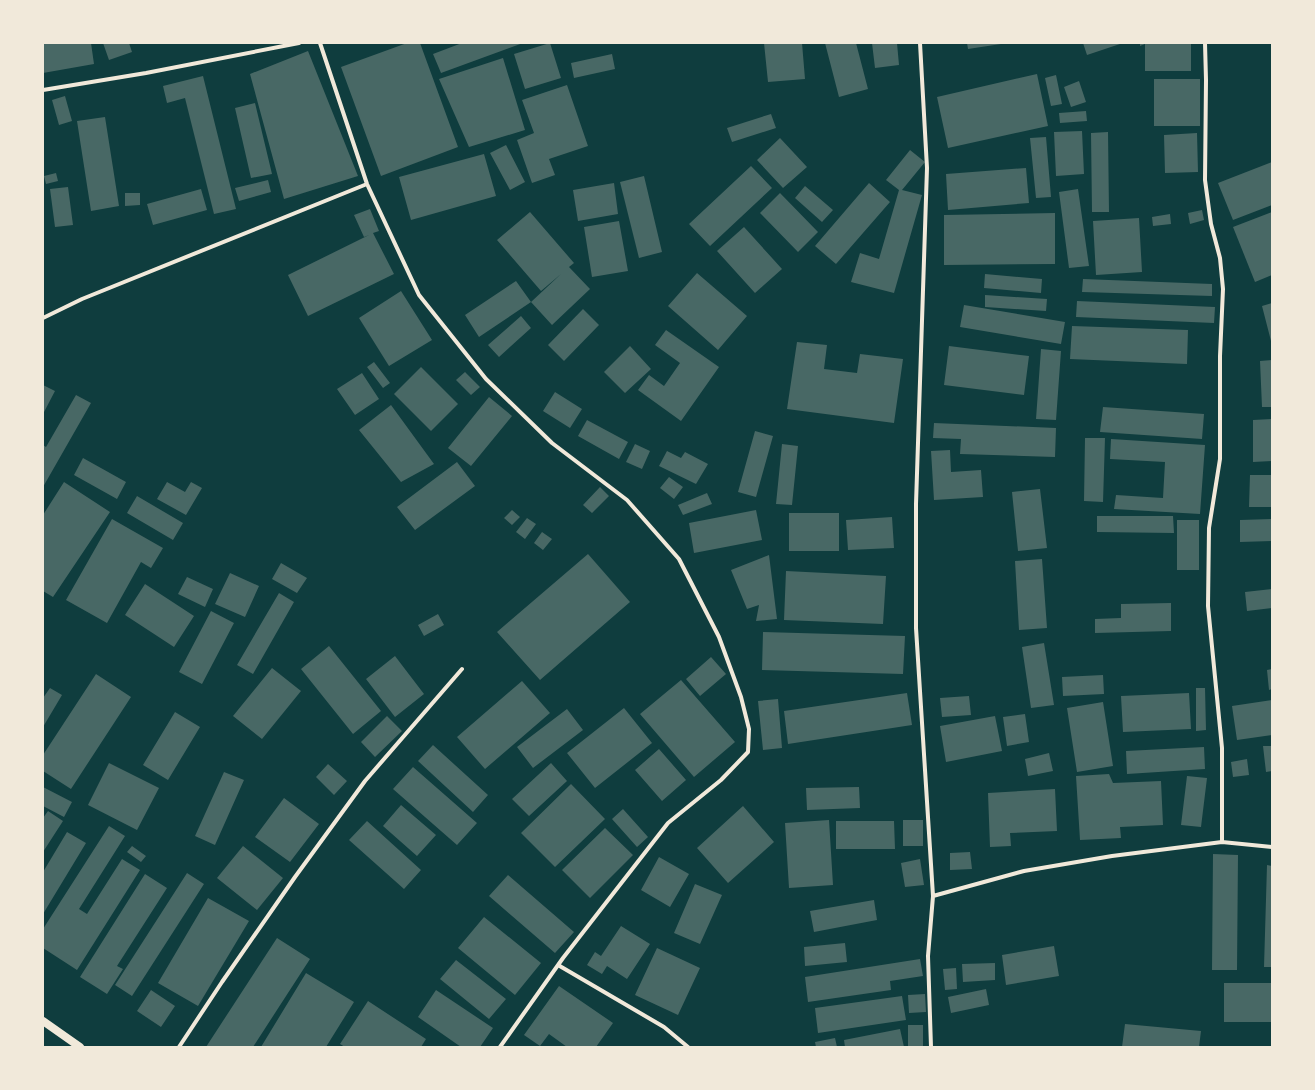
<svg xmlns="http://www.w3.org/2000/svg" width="1315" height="1090" viewBox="0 0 1315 1090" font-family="Cabin,sans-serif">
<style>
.building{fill:#486865}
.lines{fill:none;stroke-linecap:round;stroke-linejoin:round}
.minor{stroke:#f1e9da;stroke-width:4}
.secondary{stroke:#f1e9da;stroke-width:8}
</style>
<rect width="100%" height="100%" fill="#0f3d3e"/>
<path class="building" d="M43,43H91L94,64L43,73Z
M103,43H129L132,52L109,60Z
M407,43H420L458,147L381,176L341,67Z
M462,43H523L441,73L433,54Z
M550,43L561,78L525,89L514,54Z
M764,43H802L805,79L768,82Z
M825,43H856L868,89L839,97Z
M872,43H897L899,65L875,68Z
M967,43H1001V44L968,49Z
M1083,43H1123L1087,55Z
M1140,43H1191V71H1145V44L1140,46Z
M308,51L358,176L284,199L250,74Z
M612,54L615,69L574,78L571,63Z
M503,58L525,130L469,147L439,79Z
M1037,74L1048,126L948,148L937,97Z
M1056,75L1062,104L1051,106L1045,78Z
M203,76L236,209L214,214L185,98L167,103L163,86Z
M1154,79H1200V126H1154Z
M1079,81L1086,102L1071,107L1064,87Z
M567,85L588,146L549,159L555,175L532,183L517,140L534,133L522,100Z
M65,96L72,121L59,125L52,100Z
M255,103L272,174L251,178L235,108Z
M1086,111L1087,121L1060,123L1059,113Z
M771,114L776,128L732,142L727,128Z
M105,117L119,206L91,211L77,121Z
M1082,131L1084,174L1056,176L1054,132Z
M1108,132L1109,212H1092L1091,133Z
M1197,133L1198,172L1165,173L1164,135Z
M1046,137L1051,197L1036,198L1030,138Z
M780,138L807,167L783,188L757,160Z
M506,145L525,182L510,190L490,153Z
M910,150L925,162L902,190L922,195L894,293L851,282L860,253L879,259L899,190L886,180Z
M484,154L496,196L411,220L399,177Z
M1272,162V205L1233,220L1218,183Z
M751,166L772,188L710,246L689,224Z
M1026,168L1029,203L948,210L946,174Z
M56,173L58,181L46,184L44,176Z
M644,176L662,252L639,258L620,182Z
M268,180L271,192L239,201L235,188Z
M614,183L618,214L578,221L573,190Z
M869,183L890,202L836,264L815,246Z
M805,186L833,210L822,222L795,198Z
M68,187L73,225L55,227L50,189Z
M201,189L207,210L153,225L147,204Z
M1078,189L1089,266L1069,268L1059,192Z
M125,193H140V205L125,206Z
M780,193L818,232L798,252L760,213Z
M370,209L379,231L373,233L394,274L308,316L288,275L369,235L364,237L354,215Z
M1202,210L1204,220L1190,224L1188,213Z
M530,212L574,263L569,267L590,289L552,325L531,302L479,337L465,315L516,281L531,302L561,274L541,291L497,240Z
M1272,212V275L1255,282L1233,227Z
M1055,213V264L944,265V215Z
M1170,214L1171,224L1153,226L1152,217Z
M1139,218L1142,272L1096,275L1093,221Z
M619,221L628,271L592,277L584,227Z
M744,227L782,269L755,293L717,251Z
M697,273L747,316L718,350L668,306Z
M985,274L1042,279L1041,293L984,288Z
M1083,279L1212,284V296L1082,292Z
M401,291L432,340L389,366L359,318Z
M985,295L1047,299L1046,311L985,307Z
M1077,301L1215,307L1214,323L1076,317Z
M1272,303V341H1271L1262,306Z
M964,305L1065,322L1061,344L960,327Z
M583,309L599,325L564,361L548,345Z
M521,316L531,328L499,357L488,345Z
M1072,326L1188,330L1187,364L1070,359Z
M666,330L719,367L681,421L638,390L649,375L664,386L680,363L655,345Z
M797,342L827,345L824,369L857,373L860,354L903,359L894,423L787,409Z
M630,346L651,369L625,393L604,372Z
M949,346L1029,356L1024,395L944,385Z
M1041,349L1061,351L1056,420L1036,419Z
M1272,360V407H1262L1260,361Z
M374,362L390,383L383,388L367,367Z
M421,367L458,404L431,431L394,394Z
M465,372L480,387L471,395L456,380Z
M362,373L379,399L355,415L337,389Z
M43,385L55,391L43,414Z
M555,392L582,409L570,428L543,411Z
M76,395L91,403L43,487V445L46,447Z
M489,397L512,416L471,466L448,448Z
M391,405L434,464L401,482L359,430Z
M1103,407L1204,414L1202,439L1100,432Z
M1272,419V461L1253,462V420Z
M587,420L628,442L619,459L578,436Z
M934,423L1056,428L1055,457L960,454L961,439L933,438Z
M755,431L773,436L756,497L738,492Z
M1085,438H1105L1103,502L1084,501Z
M1111,439L1205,445L1200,514L1114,509L1116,495L1163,498L1165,462L1110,459Z
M635,444L650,451L642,469L626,462Z
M782,444L798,446L792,505L776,504Z
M950,450L951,472L981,470L983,497L934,500L931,451Z
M667,451L681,458L685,452L708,464L696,484L659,466Z
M83,458L126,482L117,499L74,475Z
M457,462L475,486L415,530L397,507Z
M1250,475H1272V507H1249Z
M669,477L683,487L674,499L660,488Z
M64,482L110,512L53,597L43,591V515Z
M167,482L185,492L191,482L202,488L186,515L157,499Z
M600,487L609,496L592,513L583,505Z
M1040,489L1047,548L1018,551L1012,492Z
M707,493L712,504L683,515L678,505Z
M137,496L183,523L173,540L127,513Z
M512,510L520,517L512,525L504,518Z
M756,510L762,540L694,553L689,523Z
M789,513H839V551H789Z
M1097,516H1173L1174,533L1097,532Z
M892,517L894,548L848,550L846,520Z
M527,518L536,524L525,539L516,532Z
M112,519L163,548L151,568L141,562L107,623L66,600Z
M1272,519V541L1240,542V520Z
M1177,520H1199V570H1177Z
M542,532L552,539L543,550L534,543Z
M588,554L630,602L540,680L497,632Z
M769,555L777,619L756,621L759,605L747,609L731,570Z
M1042,559L1047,628L1019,630L1015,561Z
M281,563L307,578L297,593L272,579Z
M786,571L886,576L883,624L784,620Z
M230,573L259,586L245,617L215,604Z
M187,577L213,589L205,607L178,594Z
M145,584L194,616L174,647L125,615Z
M1272,589V608L1247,611L1245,592Z
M279,593L294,602L253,674L237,665Z
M1171,603V631L1095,633V619L1121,618V604Z
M211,611L234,623L202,684L179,672Z
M438,614L444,625L424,636L418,625Z
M763,632L905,636L903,674L762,670Z
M1044,643L1054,705L1031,708L1022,647Z
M329,646L381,711L353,734L301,669Z
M395,656L424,694L395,717L366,679Z
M711,657L726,674L700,696L686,679Z
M272,668L301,691L262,739L233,716Z
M1272,669V689L1269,690L1267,670Z
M96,674L131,697L71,789L43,771V755Z
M1103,675L1104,694L1063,696L1062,677Z
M681,680L735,742L694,777L640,714Z
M522,681L550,713L485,769L457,737Z
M50,688L62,695L43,727V698Z
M1196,688H1205L1206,730L1196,731Z
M907,693L912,725L788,744L784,711Z
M1189,693L1191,729L1123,732L1121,696Z
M969,696L971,715L942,717L940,698Z
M778,699L782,748L763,750L758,701Z
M1272,700V735L1237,740L1232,706Z
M1103,702L1113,766L1077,772L1067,708Z
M624,708L652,743L595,788L567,753Z
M567,709L583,730L533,768L517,747Z
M175,712L200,727L168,780L143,765Z
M1025,714L1029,742L1007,746L1003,717Z
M387,716L402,731L375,757L361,742Z
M995,716L1002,751L946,762L940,726Z
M433,745L488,795L473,812L418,761Z
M1263,746H1272V771L1266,772Z
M1204,747L1205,769L1127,774L1126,751Z
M659,749L686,780L662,801L635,770Z
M1049,753L1053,771L1028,776L1025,759Z
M1247,759L1249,775L1233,777L1231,762Z
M109,763L159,788L137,830L88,805Z
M551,763L567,781L529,816L512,799Z
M328,764L347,781L334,795L316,777Z
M413,767L477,823L457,845L393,789Z
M224,772L244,780L215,845L195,836Z
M1109,774L1113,783L1161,781L1163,825L1120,827L1121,838L1080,840L1076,776Z
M1187,776L1207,778L1201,827L1181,825Z
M571,784L605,819L555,867L521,833Z
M43,787L72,802L64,817L43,806Z
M859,787L860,808L807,810L806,788Z
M1055,789L1057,831L1010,833L1011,846L990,847L988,793Z
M284,798L319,824L290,862L255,837Z
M401,805L436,835L417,856L383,826Z
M743,806L774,842L728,883L697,848Z
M623,809L648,837L637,847L612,819Z
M48,811L63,821L43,852V818Z
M829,820L833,885L789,888L785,823Z
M903,820H923V846H903Z
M367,821L421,870L404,889L349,840Z
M836,821H894L895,849H836Z
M109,826L125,836L79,909L87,914L122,859L140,870L77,970L43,948V929Z
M605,828L633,855L590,898L562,870Z
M67,832L86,843L43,914V872Z
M132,846L146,856L141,862L127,852Z
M243,846L283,878L257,910L217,878Z
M970,852L972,869L950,870V853Z
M1213,854L1238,855L1237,970H1212Z
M659,857L689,874L670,907L641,890Z
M920,859L924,885L905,887L901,863Z
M1267,865L1272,866V967H1264Z
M187,873L204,884L132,996L115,985Z
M145,874L167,888L117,966L123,969L107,994L80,977Z
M508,875L574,932L555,953L489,896Z
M695,884L722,895L700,944L674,933Z
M208,898L249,921L198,1006L158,983Z
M874,900L877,920L814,932L810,911Z
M484,917L541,963L515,995L458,948Z
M621,926L650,944L627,979L607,966L602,974L587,965L595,952L601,956Z
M277,938L310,959L253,1047H206Z
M845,943L847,962L805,966L804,947Z
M1054,946L1059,976L1006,985L1002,955Z
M657,948L700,968L678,1015L635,995Z
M920,959L923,976L890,981L891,990L808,1002L805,977Z
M456,960L506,999L489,1019L440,979Z
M995,963V980L963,982L962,964Z
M956,968L957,989L945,990L943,969Z
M306,973L354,1002L326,1047H261Z
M1224,983H1272V1022H1224Z
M559,986L613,1023L596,1047H567L549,1034L540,1046L524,1035Z
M986,989L989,1005L951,1013L948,997Z
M151,990L175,1006L161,1027L137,1011Z
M436,990L493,1028L480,1047H461L418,1017Z
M925,994L926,1012L909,1013L908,995Z
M902,996L906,1020L818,1033L815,1008Z
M368,1001L426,1039L421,1047H345L340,1044Z
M1125,1024L1201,1031L1199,1047H1122Z
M908,1025H923V1047H908Z
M900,1029L904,1047H845L844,1040Z
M835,1038L837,1047H816L815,1042Z"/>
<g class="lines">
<path class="minor" d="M320,43L367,184L419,295L486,379L552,443L627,500L679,559L719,637L741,697L749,729L748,752L721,780L668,823L563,958L500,1047
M920,43L927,168L916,504V628L933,896L928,956L931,1047
M1205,43L1206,80L1205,180L1211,224L1220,258L1223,289L1220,356V459L1209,528L1208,606L1222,748V842
M43,90L146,73L299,43
M43,318L82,299L367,184
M933,896L1024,871L1112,856L1222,842L1272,847
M558,965L664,1027L688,1047
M179,1047L222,982L295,877L365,781L462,669"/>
<path class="secondary" d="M43,1021L80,1047"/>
</g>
<rect width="1315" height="1090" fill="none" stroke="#f1e9da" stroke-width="88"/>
</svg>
